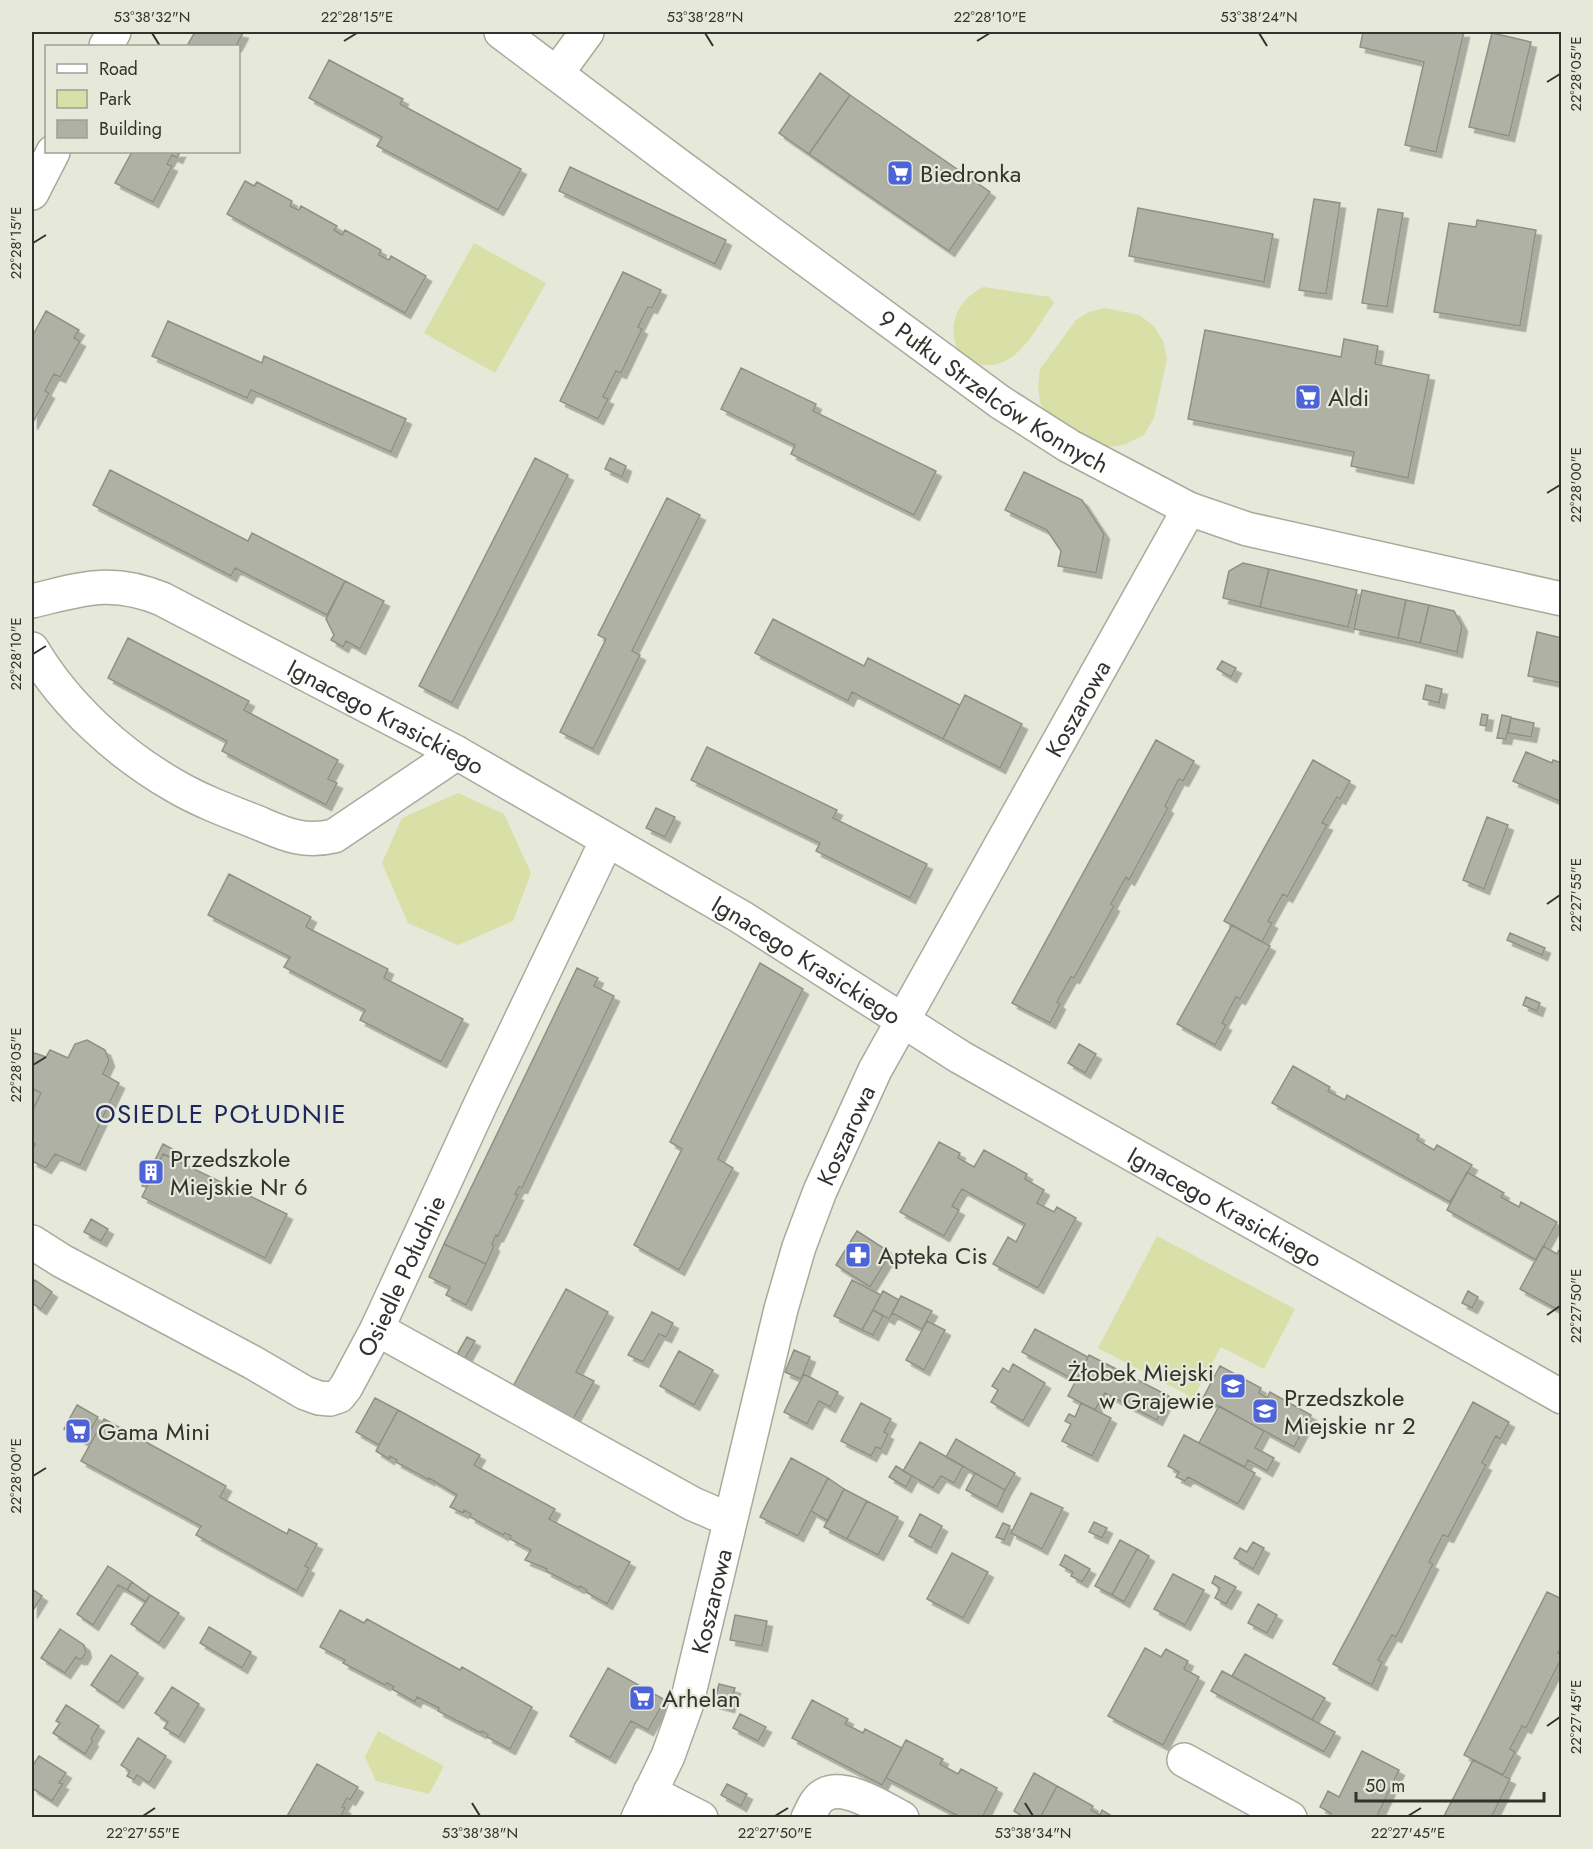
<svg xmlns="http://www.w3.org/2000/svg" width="1593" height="1849" viewBox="0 0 1593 1849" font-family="Jost,sans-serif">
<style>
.green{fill:#d8dfa7}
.building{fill:#afb1a4;stroke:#8f9184;stroke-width:1.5;filter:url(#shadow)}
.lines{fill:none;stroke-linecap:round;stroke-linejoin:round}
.minor-casing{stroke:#a8aa9c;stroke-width:36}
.minor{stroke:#fff;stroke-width:33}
.ticks{fill:none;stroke:#32332e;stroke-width:2}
.labels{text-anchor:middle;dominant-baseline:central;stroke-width:4.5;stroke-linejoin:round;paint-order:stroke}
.poi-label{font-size:24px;fill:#32332e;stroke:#e6e8da;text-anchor:start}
.street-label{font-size:24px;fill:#32332e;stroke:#e6e8da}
.neighbourhood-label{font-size:26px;letter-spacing:1.5px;fill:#1c275f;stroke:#e6e8da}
.neatline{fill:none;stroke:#32332e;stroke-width:2}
.ticks-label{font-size:15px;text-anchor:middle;fill:#32332e}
</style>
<defs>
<filter id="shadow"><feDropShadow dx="5.5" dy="5.5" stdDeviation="0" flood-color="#0004"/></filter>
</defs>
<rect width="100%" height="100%" fill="#e6e8da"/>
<path class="green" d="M474,243L546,283L495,373L424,333Z
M983,287L1050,297L1054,303C1037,326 1019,367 986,365C978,365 970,362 962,360C946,331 953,303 983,287Z
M1105,308L1139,315L1153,325L1163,341L1167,359L1154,418L1144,435L1124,445L1108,447L1092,445L1045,413L1040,402L1038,386L1040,369L1076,320L1089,312Z
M458,793L504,814L531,873L513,921L458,945L408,923L382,863L402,818Z
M1157,1236L1295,1309L1264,1369L1221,1347L1193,1398L1098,1348Z
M378,1731L444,1766L429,1794L376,1781L365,1757Z"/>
<path class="building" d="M195,32H239L243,33L236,46H187Z
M1363,32H1464L1436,152L1405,145L1424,62L1360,47Z
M1492,33L1531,42L1509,136L1469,127Z
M329,60L403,99L400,104L521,169L498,210L377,146L382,137L309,98Z
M820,73L850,95L809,154L779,133Z
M850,95L990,192L949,251L809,154Z
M132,152H180L177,158L172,155L167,164L172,166L153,202L115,183Z
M570,167L726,240L715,264L559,191Z
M245,181L254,186L257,182L292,201L290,206L299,210L301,206L337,226L334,230L342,235L345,230L381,250L379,255L389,260L391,256L426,276L405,313L227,214Z
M1314,199L1340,203L1326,294L1299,290Z
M1138,208L1273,234L1264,282L1129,256Z
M1378,209L1403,213L1387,307L1362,303Z
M1477,220L1536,230L1520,326L1434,312L1449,223L1476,227Z
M623,272L661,290L652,308L648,307L638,327L642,329L621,373L616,371L603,397L608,399L598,419L560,401Z
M46,311L79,330L74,338L80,341L60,377L54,374L45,391L49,393L32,424V337Z
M168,321L262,363L264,356L406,419L391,452L251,390L247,398L152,356Z
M1205,330L1341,357L1344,339L1378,346L1375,364L1429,375L1408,478L1351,466L1354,452L1188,419Z
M741,368L816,404L813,411L936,471L914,515L791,454L795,445L721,409Z
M535,458L568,475L452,703L419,686Z
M610,458L626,466L622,477L605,469Z
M110,470L248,541L252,533L345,581L327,615L235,568L231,576L93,505Z
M1024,472L1082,500L1104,534L1096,573L1058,566L1061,551L1047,530L1005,510Z
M667,498L700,515L632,651L640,655L593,749L560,732L606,639L598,635Z
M1243,563L1269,569L1260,607L1223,598L1229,571Z
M1269,569L1357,590L1348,627L1260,607Z
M345,581L384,601L360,649L346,641L343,647L331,640L334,635L326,619Z
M1362,590L1406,600L1398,638L1354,629Z
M1406,600L1429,605L1420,643L1398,638Z
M1429,605L1454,611L1462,626L1457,652L1420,643Z
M773,619L864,666L868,658L960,705L943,739L852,692L848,701L755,653Z
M1537,632L1562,638V683L1528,676Z
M128,638L249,701L244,710L338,760L328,779L337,783L326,805L222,751L227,741L108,678Z
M1222,661L1236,668L1231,677L1217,669Z
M1426,685L1442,689L1439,703L1423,699Z
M965,695L1022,724L1000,768L943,739Z
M1482,714L1488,715L1486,726L1480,725Z
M1502,715L1511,717L1506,739L1497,738Z
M1511,718L1534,723L1531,737L1508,733Z
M1156,740L1194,761L1183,781L1179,779L1165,806L1168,808L1129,880L1126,877L1111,904L1114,906L1074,978L1071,977L1057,1002L1060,1004L1050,1023L1012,1003Z
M707,747L837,810L833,818L927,864L910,898L816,851L820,843L691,780Z
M1526,752L1552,763L1553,760L1562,763V802L1513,781Z
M1313,760L1350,781L1340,799L1337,797L1322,823L1327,825L1287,897L1283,894L1268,921L1272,923L1262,942L1224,921Z
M656,808L675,817L665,837L646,828Z
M1487,817L1508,825L1484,889L1463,880Z
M229,874L311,917L306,927L388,969L384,978L463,1019L441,1062L360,1020L365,1010L284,967L290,957L208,915Z
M1232,925L1270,946L1240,999L1236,997L1222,1023L1226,1025L1215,1045L1177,1024Z
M1510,933L1545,948L1542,955L1507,940Z
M760,963L803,989L718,1159L733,1168L679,1270L634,1245L682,1149L670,1142Z
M577,968L598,978L594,986L614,996L522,1188L519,1187L515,1194L518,1195L498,1236L496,1235L492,1244L494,1246L486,1264L444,1244Z
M1526,997L1540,1003L1537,1011L1523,1005Z
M87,1040L105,1050L109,1061L103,1074L119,1083L80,1165L55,1154L46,1168L32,1161V1151L35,1144L32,1142V1112L41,1093L32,1088V1055L35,1053L46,1057L50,1050L68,1058L75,1044Z
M1079,1044L1096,1054L1085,1073L1068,1063Z
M1293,1066L1330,1087L1328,1091L1345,1100L1347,1095L1419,1135L1417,1140L1434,1150L1437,1145L1472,1165L1450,1202L1272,1103Z
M32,1088L41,1093L32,1112Z
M939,1142L960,1153L958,1158L974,1167L984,1150L1027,1174L1025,1179L1044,1190L1037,1203L1054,1212L1057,1207L1076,1218L1038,1288L993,1264L1008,1237L1016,1242L1025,1224L962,1189L952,1206L959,1210L944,1236L900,1212Z
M163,1144L178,1152L175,1159L163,1154L146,1187L142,1186Z
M163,1154L287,1214L265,1258L142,1197Z
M1467,1172L1504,1193L1501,1197L1519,1207L1521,1202L1557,1222L1536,1260L1447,1210Z
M91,1219L108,1229L101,1241L84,1232Z
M857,1231L891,1253L870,1287L836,1265Z
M444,1244L486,1264L466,1305L446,1295L450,1287L429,1277Z
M1543,1246L1557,1254L1559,1250L1562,1252V1312L1520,1289Z
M35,1280L52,1292L41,1309L32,1303V1285Z
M852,1280L881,1295L862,1330L834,1316Z
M566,1289L608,1312L576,1372L594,1381L571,1423L511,1390Z
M883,1291L899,1300L889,1319L873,1310Z
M1468,1291L1478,1297L1472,1308L1462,1303Z
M901,1296L932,1311L922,1329L892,1313Z
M873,1310L883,1316L873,1335L862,1330Z
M652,1312L673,1323L666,1337L659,1334L643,1362L628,1355Z
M927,1321L945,1330L924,1370L906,1360Z
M1035,1329L1088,1357L1076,1381L1022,1352Z
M467,1337L475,1341L464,1360L456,1356Z
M794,1350L810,1357L801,1379L785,1372Z
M679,1351L713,1370L694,1405L660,1386Z
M1089,1355L1169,1396L1157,1420L1105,1393L1095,1410L1068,1396Z
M1013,1364L1045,1383L1023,1421L991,1402L998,1390L992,1386L1003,1368L1009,1372Z
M1220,1366L1261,1388L1259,1393L1267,1398L1270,1392L1311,1415L1294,1447L1203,1398Z
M804,1374L838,1392L830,1407L819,1401L807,1424L784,1412Z
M375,1398L398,1410L379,1445L356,1432Z
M1473,1402L1509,1422L1500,1439L1496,1436L1482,1463L1486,1465L1448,1537L1443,1535L1429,1562L1433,1564L1396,1637L1392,1635L1378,1660L1382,1662L1372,1685L1333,1664Z
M861,1403L891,1419L884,1432L888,1434L881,1449L876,1447L871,1456L841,1441Z
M1081,1403L1111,1418L1092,1456L1062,1441L1071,1424L1065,1421L1069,1414L1075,1417Z
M77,1405L98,1417L84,1441L64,1429Z
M1219,1406L1264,1431L1255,1448L1274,1458L1267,1471L1248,1460L1245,1467L1199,1443Z
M398,1410L480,1455L474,1465L555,1509L549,1519L630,1562L607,1604L586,1592L587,1590L580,1586L579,1588L546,1571L547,1569L525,1560L531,1550L510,1539L511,1536L505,1533L503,1535L470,1517L471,1514L464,1510L463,1513L450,1507L457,1495L429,1478V1480L396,1462L397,1460L390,1456L389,1459L376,1451Z
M104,1419L226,1486L220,1497L287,1534L289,1529L317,1544L305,1566L309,1568L297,1591L196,1535L201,1526L81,1461Z
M1184,1435L1255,1473L1238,1504L1188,1477L1185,1481L1176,1477L1179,1472L1168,1466Z
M956,1439L1015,1473L1005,1490L946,1457Z
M920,1442L963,1466L954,1483L941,1476L933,1488L903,1471Z
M791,1458L828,1478L798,1536L760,1517Z
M896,1466L912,1476L906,1487L889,1477Z
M975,1473L1005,1490L997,1507L966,1490Z
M828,1478L844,1489L828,1521L811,1511Z
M844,1489L867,1501L847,1539L824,1527Z
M1031,1493L1063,1508L1042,1549L1011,1533Z
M867,1501L898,1517L878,1555L847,1539Z
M920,1514L942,1526L931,1548L909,1536Z
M1094,1522L1107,1528L1102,1538L1089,1532Z
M1003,1523L1010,1526L1004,1540L996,1537Z
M1120,1540L1137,1549L1112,1595L1095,1586Z
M1253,1542L1264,1548L1253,1569L1234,1558L1240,1548L1247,1552Z
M1137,1549L1149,1556L1124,1602L1112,1595Z
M952,1553L988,1572L963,1618L927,1599Z
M1065,1555L1090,1569L1082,1582L1071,1576L1073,1572L1060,1565Z
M108,1566L132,1582L127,1590L118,1585L93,1625L77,1614Z
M1173,1574L1204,1590L1185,1625L1154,1609Z
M1215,1576L1236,1587L1226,1604L1215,1598L1220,1588L1212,1583Z
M132,1582L150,1595L146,1602L127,1590Z
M32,1589L42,1596L32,1612Z
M1547,1592L1562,1599V1646L1558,1653L1562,1655V1657L1526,1728L1522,1726L1510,1749L1515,1752L1503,1775L1464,1755Z
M150,1595L179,1613L159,1643L131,1624Z
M1258,1604L1277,1615L1267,1633L1248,1623Z
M340,1610L364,1623L367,1619L460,1670L462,1667L532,1707L510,1749L487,1737L488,1735L482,1731L481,1733L438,1711L439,1708L417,1697L415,1702L392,1689L394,1687L387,1683L385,1685L343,1663L345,1660L320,1647Z
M735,1615L767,1621L762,1646L730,1640Z
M209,1627L251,1652L242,1668L200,1643Z
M60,1629L84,1645L86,1652L82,1659H78L76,1657L65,1673L41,1658Z
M1145,1648L1161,1657L1166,1649L1188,1661L1184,1669L1199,1677L1163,1745L1108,1716Z
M1245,1654L1325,1698L1312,1720L1232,1676Z
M111,1655L138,1673L118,1703L91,1685Z
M608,1668L665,1700L648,1730L631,1721L610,1758L570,1736Z
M1222,1671L1335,1732L1324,1752L1211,1691Z
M719,1684L735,1688L729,1707L714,1703Z
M172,1687L199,1704L179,1737L164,1728L168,1722L155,1713Z
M812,1700L848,1719L845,1724L863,1733L865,1729L902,1748L882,1785L792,1738Z
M66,1705L99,1726L91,1739L93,1741L85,1754L53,1733L60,1723L56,1721Z
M740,1714L766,1727L758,1741L733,1728Z
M138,1738L166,1756L149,1783L137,1775L134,1780L127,1776L130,1771L121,1765Z
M906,1740L943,1759L940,1764L958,1774L961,1769L997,1788L982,1818H962L886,1778Z
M1362,1751L1399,1770L1376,1818H1329L1331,1813L1320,1807L1328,1791L1339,1797Z
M39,1756L66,1773L59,1783L63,1784L52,1801L32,1788V1764L33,1765Z
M1473,1760L1510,1779L1491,1818H1443Z
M317,1764L358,1787L350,1800L347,1798L342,1807L345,1808L340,1818H286Z
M1034,1773L1057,1786L1040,1818H1025L1014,1811Z
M727,1784L747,1794L741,1806L721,1795Z
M1057,1786L1093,1806L1091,1810L1100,1815L1102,1810L1115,1818H1040Z"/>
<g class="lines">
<defs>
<g id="minor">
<path id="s1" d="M501,32L675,163L1000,402L1069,446L1189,509L1247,529L1562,599"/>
<path d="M106,46L114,32"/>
<path d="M557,73L587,32"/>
<path d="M32,193L53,152"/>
<path id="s2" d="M32,601C83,589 111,578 162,599L457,753L741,917L960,1057L1562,1397"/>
<path d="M32,649C65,705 119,754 175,786C199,800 225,810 251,820C281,832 300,844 334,836L457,753"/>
<path id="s3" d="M32,1242L62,1261L252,1362L305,1393L319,1398L330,1399L339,1396L346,1387L377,1329L482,1101L607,840"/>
<path d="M377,1329L693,1504L714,1513L731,1516"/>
<path d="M1184,1760L1290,1818"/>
<path d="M650,1792L701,1818"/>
<path id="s4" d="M638,1818L668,1756L686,1706L781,1309L799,1247L820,1191L875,1070L1189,509"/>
<path d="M808,1818C812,1810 816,1799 824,1795C844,1783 883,1808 902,1818"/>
</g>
</defs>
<use href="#minor" class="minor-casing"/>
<use href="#minor" class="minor"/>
</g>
<path class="ticks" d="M152,33L160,46M705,33L713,46M1259,33L1267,46M344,41L357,33M977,41L990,33M1547,82L1560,74M33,243L46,235M1547,493L1560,485M33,654L46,646M1547,904L1560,895M33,1065L46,1057M1547,1315L1560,1306M33,1476L46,1468M1547,1726L1560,1717M472,1803L480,1816M1025,1803L1033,1816M143,1816L155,1808M775,1816L788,1808M1408,1816L1421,1808"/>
<defs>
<symbol id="supermarket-square" viewBox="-11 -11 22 22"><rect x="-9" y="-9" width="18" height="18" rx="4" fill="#4d63d8" stroke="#e6e8da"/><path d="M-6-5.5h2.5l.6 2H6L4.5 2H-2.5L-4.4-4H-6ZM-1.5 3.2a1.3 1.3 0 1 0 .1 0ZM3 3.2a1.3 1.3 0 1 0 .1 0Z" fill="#fff"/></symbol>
<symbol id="building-square" viewBox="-11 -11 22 22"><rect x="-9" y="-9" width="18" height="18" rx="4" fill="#4d63d8" stroke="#e6e8da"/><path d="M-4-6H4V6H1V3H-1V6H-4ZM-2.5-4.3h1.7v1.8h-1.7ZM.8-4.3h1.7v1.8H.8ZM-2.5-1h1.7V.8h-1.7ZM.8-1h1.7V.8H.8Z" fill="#fff"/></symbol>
<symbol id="pharmacy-square" viewBox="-11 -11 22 22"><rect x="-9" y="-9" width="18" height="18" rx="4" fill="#4d63d8" stroke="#e6e8da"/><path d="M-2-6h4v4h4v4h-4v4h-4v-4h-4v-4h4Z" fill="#fff"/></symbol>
<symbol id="school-square" viewBox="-11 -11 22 22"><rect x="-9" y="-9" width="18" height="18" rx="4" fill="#4d63d8" stroke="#e6e8da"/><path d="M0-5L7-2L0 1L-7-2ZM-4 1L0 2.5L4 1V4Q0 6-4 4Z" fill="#fff"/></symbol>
</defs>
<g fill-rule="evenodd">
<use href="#supermarket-square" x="885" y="158" width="30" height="30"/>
<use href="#supermarket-square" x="1293" y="382" width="30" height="30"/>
<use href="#building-square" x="136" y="1157" width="30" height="30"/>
<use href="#pharmacy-square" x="843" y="1240" width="30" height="30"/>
<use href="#school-square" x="1218" y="1371" width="30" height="30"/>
<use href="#school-square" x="1250" y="1396" width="30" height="30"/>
<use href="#supermarket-square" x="63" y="1416" width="30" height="30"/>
<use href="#supermarket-square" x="627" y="1683" width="30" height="30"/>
</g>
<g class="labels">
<g class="poi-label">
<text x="920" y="173">Biedronka</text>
<text x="1328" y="397">Aldi</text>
<text x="170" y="1158">Przedszkole<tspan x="170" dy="28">Miejskie Nr 6</tspan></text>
<text x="878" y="1255">Apteka Cis</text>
<text x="1214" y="1372" text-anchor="end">Żłobek Miejski<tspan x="1214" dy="28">w Grajewie</tspan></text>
<text x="1284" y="1397">Przedszkole<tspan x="1284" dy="28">Miejskie nr 2</tspan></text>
<text x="98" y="1431">Gama Mini</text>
<text x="662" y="1698">Arhelan</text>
</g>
<g class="street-label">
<text stroke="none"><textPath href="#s1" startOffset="610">9 Pułku Strzelców Konnych</textPath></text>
<text stroke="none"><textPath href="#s4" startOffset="1202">Koszarowa</textPath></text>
<text stroke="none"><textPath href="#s2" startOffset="386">Ignacego Krasickiego</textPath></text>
<text stroke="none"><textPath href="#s2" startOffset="872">Ignacego Krasickiego</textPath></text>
<text stroke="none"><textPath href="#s4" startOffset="716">Koszarowa</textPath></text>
<text stroke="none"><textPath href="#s2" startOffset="1358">Ignacego Krasickiego</textPath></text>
<text stroke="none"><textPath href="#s3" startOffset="483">Osiedle Południe</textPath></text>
<text stroke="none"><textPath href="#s4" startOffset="230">Koszarowa</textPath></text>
</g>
<g class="neighbourhood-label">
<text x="221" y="1114">OSIEDLE POŁUDNIE</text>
</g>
</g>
<rect width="1593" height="1849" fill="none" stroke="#e6e8da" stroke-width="66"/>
<rect x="45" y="45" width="195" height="108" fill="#e6e8da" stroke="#9ea095" stroke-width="1.5"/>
<rect x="57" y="64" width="30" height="9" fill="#ffffff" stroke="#9ea095" stroke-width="1.5"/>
<text x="99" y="75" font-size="18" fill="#32332e">Road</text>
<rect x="57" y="90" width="30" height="18" fill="#d8dfa7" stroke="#9ea095" stroke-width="1.5"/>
<text x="99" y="105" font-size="18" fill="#32332e">Park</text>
<rect x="57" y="120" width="30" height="18" fill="#afb1a4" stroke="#9ea095" stroke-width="1.5"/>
<text x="99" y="135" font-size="18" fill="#32332e">Building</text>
<path d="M1356 1792v9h188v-9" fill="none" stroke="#32332e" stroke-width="3"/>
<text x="1365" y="1792" font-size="18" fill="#32332e" stroke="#e6e8da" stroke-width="4.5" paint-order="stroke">50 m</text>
<rect x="33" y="33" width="1527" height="1783" class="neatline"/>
<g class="ticks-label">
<text x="152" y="22">53°38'32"N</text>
<text x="357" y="22">22°28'15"E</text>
<text x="705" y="22">53°38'28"N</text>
<text x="990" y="22">22°28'10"E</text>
<text x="1259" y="22">53°38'24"N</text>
<text transform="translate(1576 74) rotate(-90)" y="5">22°28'05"E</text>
<text transform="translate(16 243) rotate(-90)" y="5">22°28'15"E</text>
<text transform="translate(1576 485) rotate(-90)" y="5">22°28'00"E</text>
<text transform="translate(16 654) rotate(-90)" y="5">22°28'10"E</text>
<text transform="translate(1576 895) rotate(-90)" y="5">22°27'55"E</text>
<text transform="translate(16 1065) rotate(-90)" y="5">22°28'05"E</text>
<text transform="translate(1576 1306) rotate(-90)" y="5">22°27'50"E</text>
<text transform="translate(16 1476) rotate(-90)" y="5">22°28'00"E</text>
<text transform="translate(1576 1717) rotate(-90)" y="5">22°27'45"E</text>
<text x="143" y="1838">22°27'55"E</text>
<text x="480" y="1838">53°38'38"N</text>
<text x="775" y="1838">22°27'50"E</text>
<text x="1033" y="1838">53°38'34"N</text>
<text x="1408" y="1838">22°27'45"E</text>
</g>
</svg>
